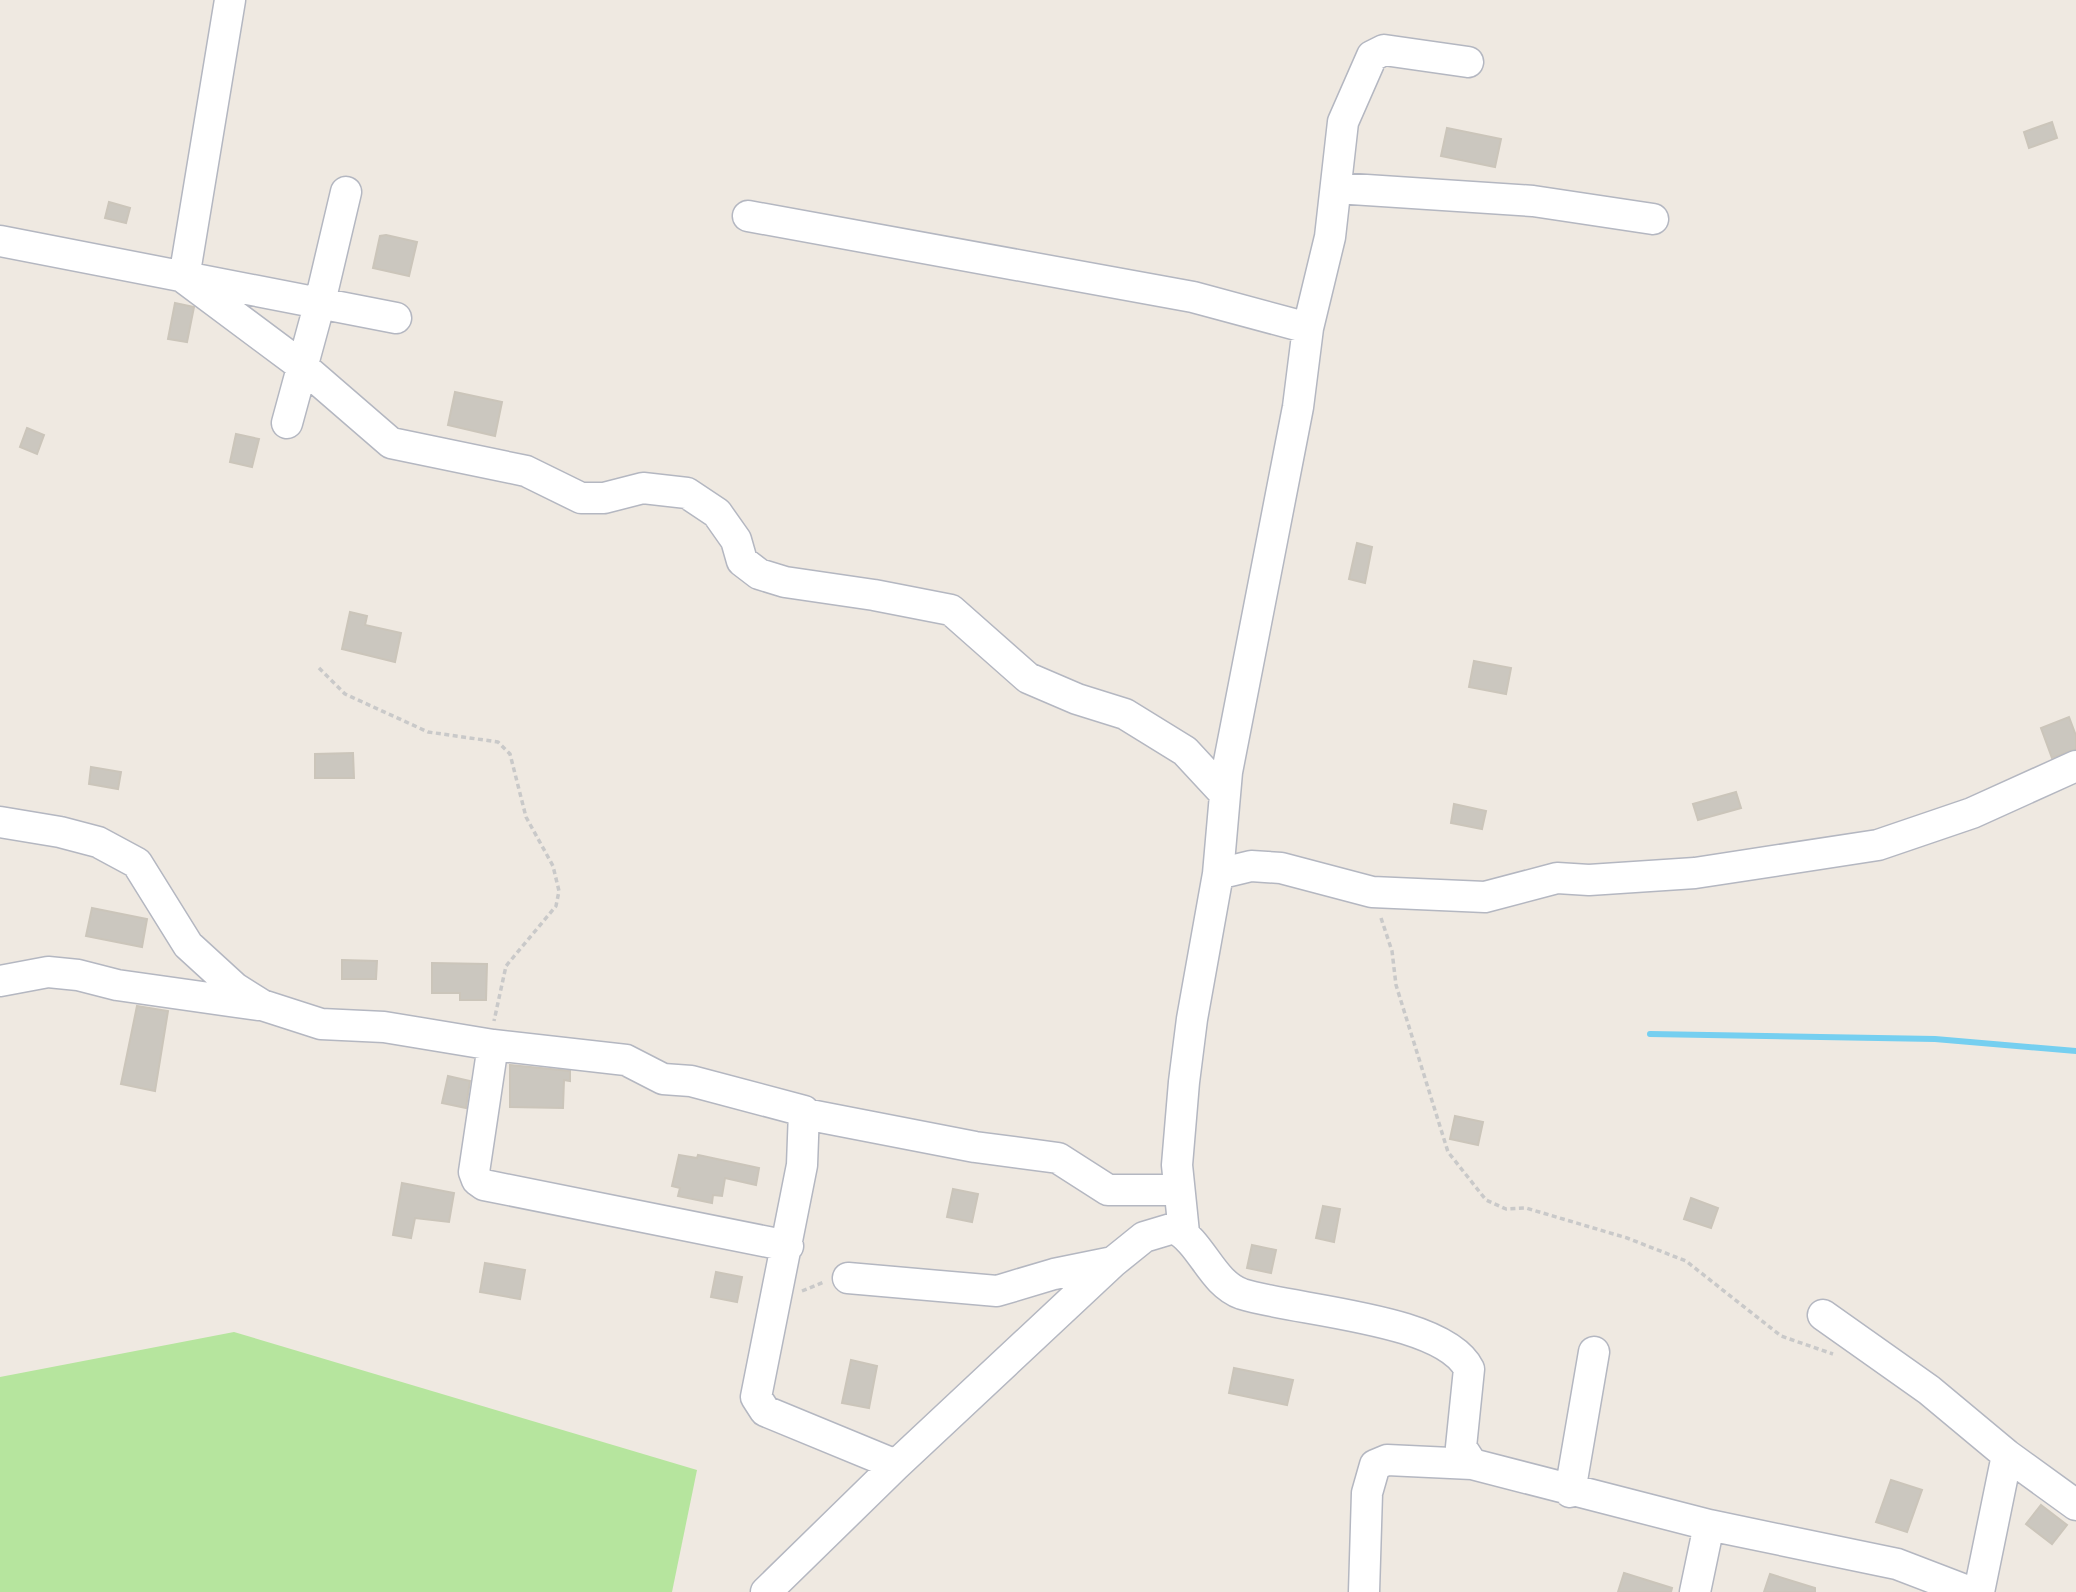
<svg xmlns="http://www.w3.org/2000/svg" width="2076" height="1592" viewBox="0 0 2076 1592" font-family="'Fira Sans Condensed',sans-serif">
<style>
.green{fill:#b6e59e}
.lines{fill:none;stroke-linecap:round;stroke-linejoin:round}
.stream{stroke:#75cff0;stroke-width:6}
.building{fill:#cbc7bf;stroke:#cbc5ba;stroke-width:2}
.minor-casing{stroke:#b4b7c1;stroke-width:33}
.path{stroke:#c9c9c9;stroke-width:3.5;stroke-dasharray:5 3.5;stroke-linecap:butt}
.minor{stroke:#fff;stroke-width:30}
</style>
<rect width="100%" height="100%" fill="#efe9e1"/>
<path class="green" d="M234,1332L697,1470L672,1592H0V1377Z"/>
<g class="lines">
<path class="stream" d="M1650,1034L1935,1039L2076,1051"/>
</g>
<path class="building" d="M2052,122L2057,138L2029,148L2024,132Z
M1447,128L1501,139L1495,167L1441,156Z
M109,202L130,208L126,223L105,218Z
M386,235L417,242L409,276L373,268L380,236Z
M175,303L194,307L187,342L168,339Z
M455,392L502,402L495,436L448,425Z
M27,428L44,435L37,454L20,447Z
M236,434L259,439L252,467L230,462Z
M1357,543L1372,547L1365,583L1349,579Z
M350,612L367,616L365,625L401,633L395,662L342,649Z
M1474,661L1511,668L1506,694L1469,687Z
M2069,717L2076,736V749L2052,758L2041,728Z
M353,753L354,778H315V754Z
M91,767L121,772L118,789L89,784Z
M1736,792L1741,808L1698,820L1693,804Z
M1454,804L1486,811L1482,829L1451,823Z
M92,908L147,919L142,947L86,936Z
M342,960L377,961L376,979H342Z
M432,963L487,964L486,1000H460V993H432Z
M137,1006L168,1011L155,1091L121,1084Z
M510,1065L570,1071V1081L564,1080L563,1108L510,1107Z
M448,1076L470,1081L466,1108L442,1103Z
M1455,1116L1483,1122L1478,1145L1450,1139Z
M679,1155L697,1158L698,1155L759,1168L756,1185L725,1178L722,1196L713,1195L712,1203L678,1196L680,1188L672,1186Z
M402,1183L454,1193L449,1222L415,1218L411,1238L393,1235Z
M953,1189L978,1194L972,1222L947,1217Z
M1691,1198L1718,1208L1711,1228L1684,1219Z
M1323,1206L1340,1209L1334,1242L1316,1238Z
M1252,1245L1276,1250L1271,1273L1247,1268Z
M485,1263L525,1270L520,1299L480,1292Z
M716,1272L742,1277L737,1302L711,1297Z
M851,1360L877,1366L869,1408L842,1403Z
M1234,1368L1293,1380L1287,1405L1229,1393Z
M1891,1480L1922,1490L1907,1532L1876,1522Z
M2041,1505L2067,1525L2052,1544L2026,1524Z
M1624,1573L1672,1588L1671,1592H1618Z
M1770,1574L1815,1588V1592H1764Z"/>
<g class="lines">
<defs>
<path id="minor" d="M230,0L184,278L302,366L391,443L526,471L581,498H604L643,488L687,493L717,513L736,540L742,561L759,574L785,582L874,595L951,610L1028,678L1077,699L1125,714L1185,751L1224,793
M1336,188L1533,201L1653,219
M748,216L1193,297L1308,328
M0,241L396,318
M287,423L320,302L346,192
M0,822L60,832L98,842L137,863L188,945L235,988L262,1005L321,1024L384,1027L493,1045L626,1060L663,1079L691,1081L804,1111L802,1165L756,1397L765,1411L896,1465L1113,1262L1144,1237L1174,1228C1202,1242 1211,1283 1242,1294C1296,1311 1444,1318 1469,1369L1461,1447L1472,1464L1709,1525L1897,1564L1970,1592
M1218,874L1251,866L1281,868L1372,892L1485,897L1557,878L1589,880L1695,873L1878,845L1972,813L2076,766
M0,981L48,972L78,975L117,985L258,1005
M493,1045L474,1172L477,1180L484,1185L788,1246
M805,1114L975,1147L1058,1158L1108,1190H1178
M1184,1233L1177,1165L1184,1082L1192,1019L1218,874L1227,772L1298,407L1308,328L1330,237L1343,122L1372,56L1384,50L1468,62
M848,1278L997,1291L1054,1274L1113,1262
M1823,1315L1929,1390L2007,1455L2076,1505
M1570,1492L1594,1352
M766,1592L896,1465
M1364,1592L1367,1493L1375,1465L1387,1460L1472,1464
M1695,1592L1709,1525
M1979,1592L2007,1455"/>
</defs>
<use href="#minor" class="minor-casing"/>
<path class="path" d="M319,668L345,694L428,732L498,742L510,754L526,817L553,866L559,891L556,906L506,966L494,1021
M1381,918L1392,951L1396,985L1448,1152L1486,1200L1506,1209L1526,1208L1627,1238L1686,1261L1781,1336L1833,1354
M802,1291L824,1282"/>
<use href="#minor" class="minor"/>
</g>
</svg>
